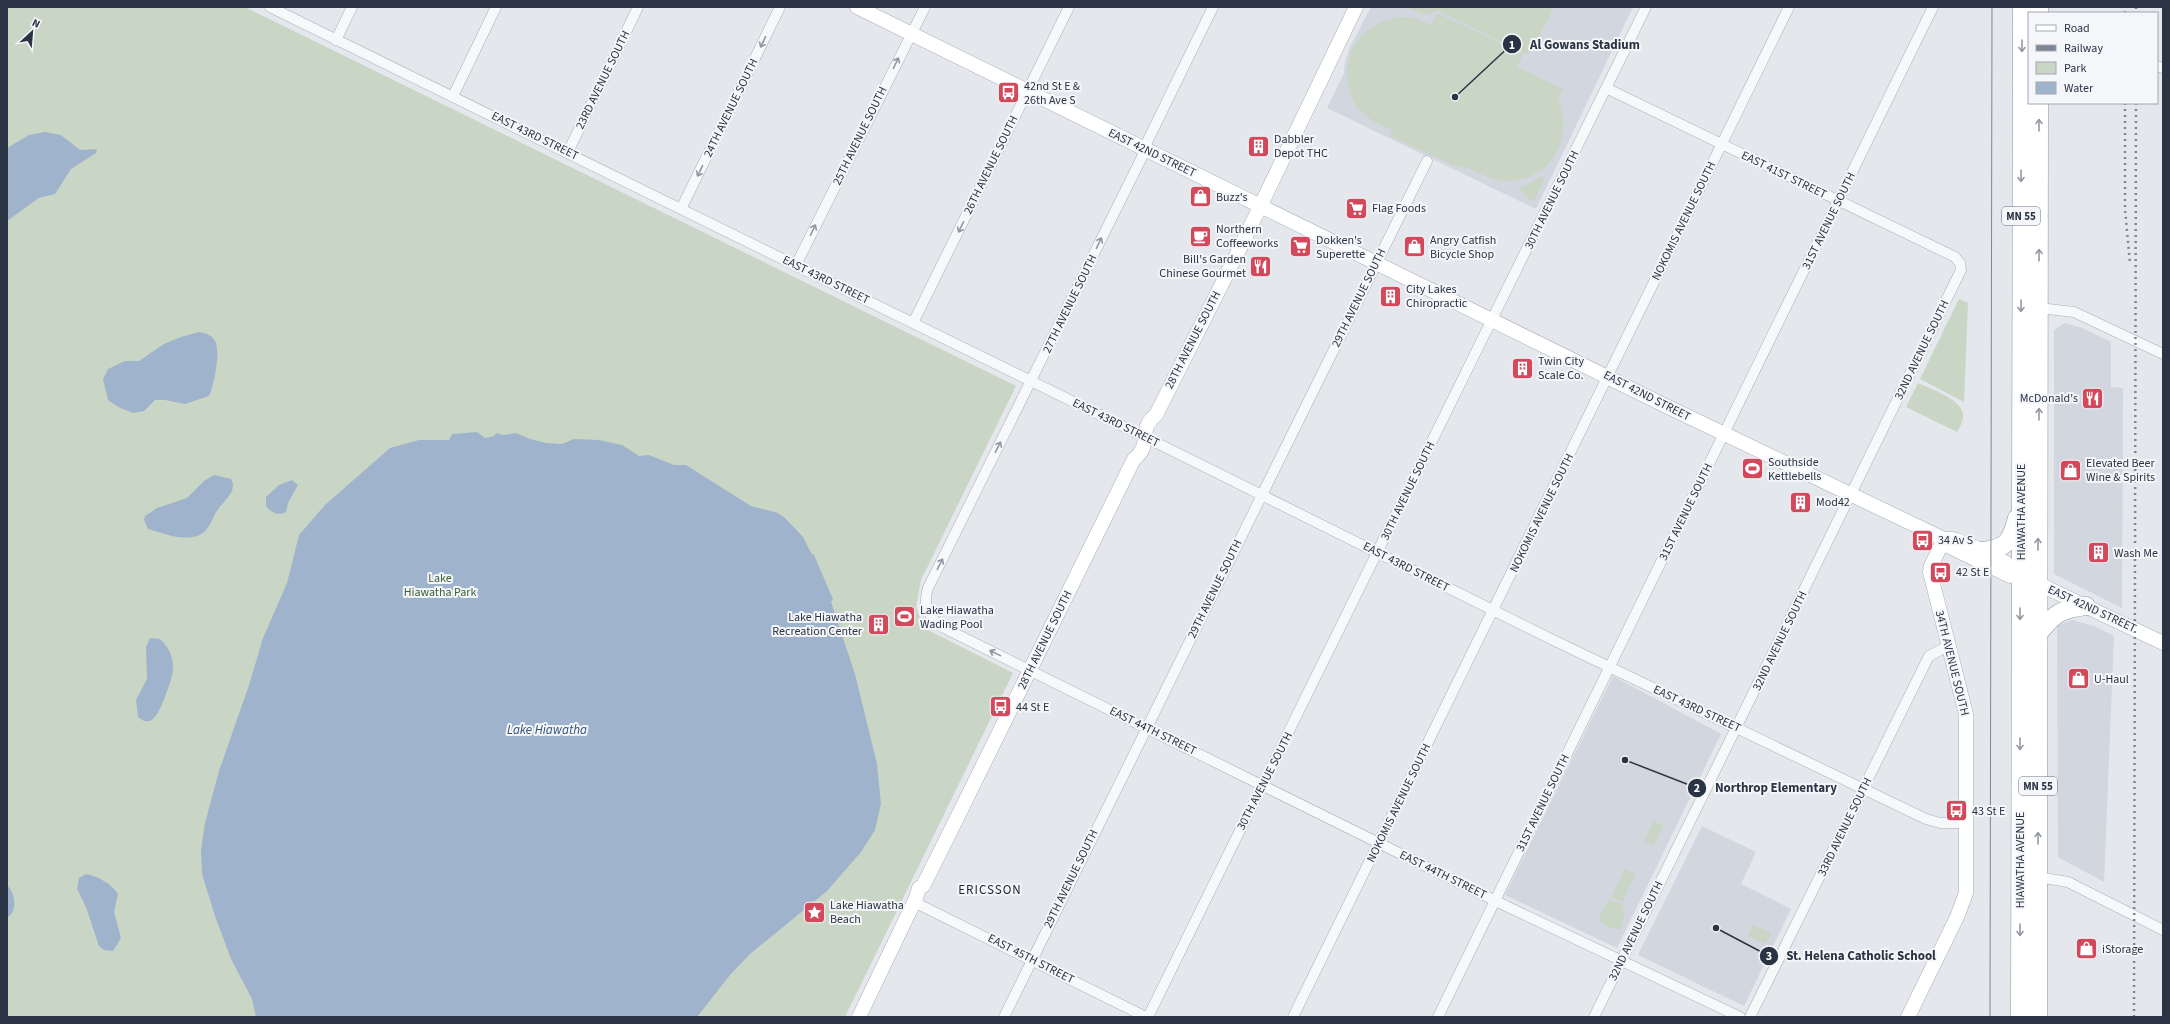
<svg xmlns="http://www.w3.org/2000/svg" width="2170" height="1024" viewBox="0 0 2170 1024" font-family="'Source Sans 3',sans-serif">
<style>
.built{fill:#d2d6de}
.green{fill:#c9d6c5}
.water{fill:#9fb4cc}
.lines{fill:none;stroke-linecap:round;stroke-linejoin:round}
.street-casing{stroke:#a9aeb7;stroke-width:11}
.secondary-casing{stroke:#a9aeb7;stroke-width:15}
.highway-casing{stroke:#8b94a3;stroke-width:19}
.street{stroke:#f7f8fa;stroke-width:10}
.secondary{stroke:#fff;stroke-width:14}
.highway{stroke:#fff;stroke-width:18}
.tram{stroke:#7d8696;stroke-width:1}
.rail{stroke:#7d8696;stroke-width:2.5;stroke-dasharray:2 4;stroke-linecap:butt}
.oneway{stroke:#9196a0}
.oneway2{stroke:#959aa2}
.labels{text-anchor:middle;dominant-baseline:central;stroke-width:4;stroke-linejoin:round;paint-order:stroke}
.shield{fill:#f4f6f9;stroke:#676e7b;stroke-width:1}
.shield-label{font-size:11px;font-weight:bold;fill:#2b3445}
.street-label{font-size:12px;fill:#2b3445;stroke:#f4f6f9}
.poi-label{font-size:12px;fill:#2b3445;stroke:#f4f6f9;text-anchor:start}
.park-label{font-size:12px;fill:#3f6138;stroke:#f4f6f9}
.water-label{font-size:13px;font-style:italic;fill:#34527a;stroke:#f4f6f9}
.neighbourhood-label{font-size:13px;letter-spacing:1px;fill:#1d2536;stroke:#f4f6f9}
.leader{fill:none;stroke:#2b3445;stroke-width:1.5}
.callout-dot{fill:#2b3445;stroke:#f4f6f9;stroke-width:1.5}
.mark-label{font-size:12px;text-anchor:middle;font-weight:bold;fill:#fff}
.callout-label{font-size:13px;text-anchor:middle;font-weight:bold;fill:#2b3445;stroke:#f4f6f9;stroke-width:4;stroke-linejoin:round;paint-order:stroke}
</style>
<rect width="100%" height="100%" fill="#e4e7ec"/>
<path class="built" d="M1371,7H1633L1536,209L1327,108L1344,73L1345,62L1350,47Z
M2065,323L2082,328L2111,342V387L2123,388L2122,608L2054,574V330Z
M2072,620L2094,626L2114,636L2104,882L2058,857L2057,626Z
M1613,676L1721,734L1617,948L1505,895Z
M1702,826L1756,852L1741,884L1791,909L1744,1006L1638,955Z"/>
<path class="green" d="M7,7H245L1016,386L921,580L916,607L922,623L930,631L1013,673L845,1017H7Z
M1407,7H1554L1531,52L1526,54L1438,11L1424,15Z
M1437,13L1523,54L1517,67L1563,89L1558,99C1575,137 1551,181 1507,181C1491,181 1476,171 1462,165L1459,168L1390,136L1392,130C1381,125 1369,120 1360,111C1354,105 1351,95 1349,87C1340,50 1368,17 1405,17C1414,17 1422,21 1431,25Z
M1542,176L1545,179L1534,201C1527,199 1522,195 1520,188Z
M1959,299L1968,303L1964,402L1920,379Z
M1918,383C1931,389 1965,400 1963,417C1963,422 1959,428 1957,432L1906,407Z
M1654,821L1663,826L1654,846L1644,841Z
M1625,869L1636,874L1622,902L1611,897Z
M1609,900L1622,904L1624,916L1621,929C1611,930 1606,927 1600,920V916Z
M1753,925L1771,933L1766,944L1748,936Z"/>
<path class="water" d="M45,132L61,135L80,150L97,149L96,153L71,169L55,194L39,198L7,221V148L29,135Z
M199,332C205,333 212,335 215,341C221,352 214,385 209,396L185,404L165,400H155L144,411L133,413L118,407L108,400L103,379L108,369L125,361H139L164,344L181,337Z
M477,432L485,438L494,436L496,433L503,435L516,433L530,439L546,443L562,444L574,439L599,440L622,445L639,456L649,455L674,465H686L751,506L778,513L784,517L803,537L811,553L814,555L833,599L831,602L855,674L877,764L881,804L875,830L861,852L827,891L750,954L730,975L697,1017H256L252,999L231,959L215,916L202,874L201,850L205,823L219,771L249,685L263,638L287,583L299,535L325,505L390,448L419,440H449L452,434Z
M214,475L231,479C238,490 225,500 219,508C211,518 211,531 197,536C181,541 163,533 148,529L144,520L145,516L157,508L187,498L204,481Z
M292,480L298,485L288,503L286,512C279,516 271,513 266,506V497L279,485Z
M907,606L913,624L901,628L895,610Z
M150,638L160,639C180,659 173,675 165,697C161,706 158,716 150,721H144L138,717L136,700L147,679L146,647Z
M86,874C97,876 111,883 118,894L114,912L121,938L113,951L104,950L99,946L86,907L77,889L79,878Z
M7,885C15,893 18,910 8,917Z"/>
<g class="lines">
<defs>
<path id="street" d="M270,7L1157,443L1551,639L1926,819L1940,823H1967
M1213,7L1148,140L1141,159L928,588C922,606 929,618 944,628L1504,905L1740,1017
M336,40L352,7
M2157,66L2163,68
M453,96L496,7
M568,152L638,7
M681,209L780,7
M796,265L925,7
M2039,308L2074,312L2163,354
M913,323L1069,7
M2038,877L2068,882L2163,930
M914,902L1146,1017
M1004,1017L1427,161
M1148,1017L1646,7
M1293,1017L1789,7
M1438,1017L1933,7
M1594,1017L1961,270L1960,263L1955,257L1606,88
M1750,1017L1929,656L1948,646"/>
<path id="secondary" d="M857,7L1666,406L1944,539C1948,539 1952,538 1956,540C1971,545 2012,562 2020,575L2163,643
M1946,543L1950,547L2010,576
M859,1017L916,898L919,888L923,886L952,828L1134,459C1153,445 1137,429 1156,415L1245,238L1356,7
M1908,1017L1957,917L1966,893V714L1930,572L1931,566L1944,539"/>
<path id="highway" d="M2039,13V7
M1981,551C2007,549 2011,541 2017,518
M2038,634C2054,614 2060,609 2086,606
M2020,1017L2022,7
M2038,1017L2039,103"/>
</defs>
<use href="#street" class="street-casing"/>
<use href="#secondary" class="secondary-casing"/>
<use href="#highway" class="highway-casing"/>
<use href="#street" class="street"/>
<use href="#secondary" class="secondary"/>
<use href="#highway" class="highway"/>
<path class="tram" d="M1990,1017L1992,7"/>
<path class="rail" d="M2136,7V13
M2125,13V7
M2125,103V209L2130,263
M2134,1017L2136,103"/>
</g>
<defs><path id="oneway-shaft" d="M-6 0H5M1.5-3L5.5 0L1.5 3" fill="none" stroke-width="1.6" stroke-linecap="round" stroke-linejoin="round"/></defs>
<g class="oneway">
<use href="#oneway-shaft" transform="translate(763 42) rotate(116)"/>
<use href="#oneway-shaft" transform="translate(896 63) rotate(-64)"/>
<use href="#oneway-shaft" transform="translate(700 171) rotate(116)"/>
<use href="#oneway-shaft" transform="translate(961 227) rotate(116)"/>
<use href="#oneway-shaft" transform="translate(813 230) rotate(-64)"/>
<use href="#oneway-shaft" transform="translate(1099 243) rotate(-64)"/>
<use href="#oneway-shaft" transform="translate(998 447) rotate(-63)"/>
<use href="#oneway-shaft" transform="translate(940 564) rotate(-63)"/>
<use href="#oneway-shaft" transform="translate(995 653) rotate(-154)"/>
</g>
<g class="oneway2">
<use href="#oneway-shaft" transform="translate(2022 46) rotate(90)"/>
<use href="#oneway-shaft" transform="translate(2039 125) rotate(-90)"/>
<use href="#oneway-shaft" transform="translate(2021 176) rotate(90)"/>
<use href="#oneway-shaft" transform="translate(2039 255) rotate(-90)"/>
<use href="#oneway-shaft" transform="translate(2021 306) rotate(90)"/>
<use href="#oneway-shaft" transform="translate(2039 414) rotate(-90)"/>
<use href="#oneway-shaft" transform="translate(2038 544) rotate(-90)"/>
<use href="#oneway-shaft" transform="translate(2020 614) rotate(90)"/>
<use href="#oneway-shaft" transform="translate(2020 744) rotate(90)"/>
<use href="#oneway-shaft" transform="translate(2038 838) rotate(-90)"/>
<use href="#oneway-shaft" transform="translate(2020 930) rotate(90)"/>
</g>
<defs>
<symbol id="bus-square" viewBox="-11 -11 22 22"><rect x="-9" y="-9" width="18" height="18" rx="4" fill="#d1495b" stroke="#f4f6f9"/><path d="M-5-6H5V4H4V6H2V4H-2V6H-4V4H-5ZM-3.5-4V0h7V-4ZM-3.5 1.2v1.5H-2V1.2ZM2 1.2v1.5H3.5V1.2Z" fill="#fff"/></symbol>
<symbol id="building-square" viewBox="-11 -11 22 22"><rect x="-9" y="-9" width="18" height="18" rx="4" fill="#d1495b" stroke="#f4f6f9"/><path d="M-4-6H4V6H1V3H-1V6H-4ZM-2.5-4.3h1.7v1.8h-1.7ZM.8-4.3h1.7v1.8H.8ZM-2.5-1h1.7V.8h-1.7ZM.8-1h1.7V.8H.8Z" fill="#fff"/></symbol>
<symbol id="shop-square" viewBox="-11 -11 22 22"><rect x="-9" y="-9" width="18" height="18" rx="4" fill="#d1495b" stroke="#f4f6f9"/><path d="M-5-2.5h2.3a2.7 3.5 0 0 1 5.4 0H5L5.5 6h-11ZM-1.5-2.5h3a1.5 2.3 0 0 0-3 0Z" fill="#fff"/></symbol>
<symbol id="supermarket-square" viewBox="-11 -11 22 22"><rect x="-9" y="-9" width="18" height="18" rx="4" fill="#d1495b" stroke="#f4f6f9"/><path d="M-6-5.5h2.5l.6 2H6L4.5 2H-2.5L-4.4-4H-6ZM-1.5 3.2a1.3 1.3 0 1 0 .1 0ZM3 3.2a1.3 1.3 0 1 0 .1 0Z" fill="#fff"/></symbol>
<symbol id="cafe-square" viewBox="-11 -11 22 22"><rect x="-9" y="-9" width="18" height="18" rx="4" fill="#d1495b" stroke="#f4f6f9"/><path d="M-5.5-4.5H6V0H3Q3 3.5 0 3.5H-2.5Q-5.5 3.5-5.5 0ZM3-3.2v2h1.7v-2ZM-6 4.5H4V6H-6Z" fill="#fff"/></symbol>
<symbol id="restaurant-square" viewBox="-11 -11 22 22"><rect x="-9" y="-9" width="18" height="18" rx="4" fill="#d1495b" stroke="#f4f6f9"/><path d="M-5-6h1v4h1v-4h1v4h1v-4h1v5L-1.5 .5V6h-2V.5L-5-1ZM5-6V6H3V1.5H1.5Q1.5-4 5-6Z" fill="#fff"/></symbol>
<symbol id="stadium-square" viewBox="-11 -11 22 22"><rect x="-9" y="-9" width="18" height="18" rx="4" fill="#d1495b" stroke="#f4f6f9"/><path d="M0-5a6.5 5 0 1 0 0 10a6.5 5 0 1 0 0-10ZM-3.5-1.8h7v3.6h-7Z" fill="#fff"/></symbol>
<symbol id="sight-square" viewBox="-11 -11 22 22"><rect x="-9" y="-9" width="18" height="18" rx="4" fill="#d1495b" stroke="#f4f6f9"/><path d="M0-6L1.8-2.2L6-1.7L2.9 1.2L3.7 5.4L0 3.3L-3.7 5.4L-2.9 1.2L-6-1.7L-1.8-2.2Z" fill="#fff"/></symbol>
</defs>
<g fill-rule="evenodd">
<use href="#bus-square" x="996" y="80" width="25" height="25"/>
<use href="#building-square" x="1246" y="134" width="25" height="25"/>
<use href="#shop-square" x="1188" y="184" width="25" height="25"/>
<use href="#supermarket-square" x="1344" y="196" width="25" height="25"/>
<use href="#cafe-square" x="1188" y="224" width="25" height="25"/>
<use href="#supermarket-square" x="1288" y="234" width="25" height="25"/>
<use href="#shop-square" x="1402" y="234" width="25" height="25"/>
<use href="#restaurant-square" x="1248" y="254" width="25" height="25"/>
<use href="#building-square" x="1378" y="284" width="25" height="25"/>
<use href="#building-square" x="1510" y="356" width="25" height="25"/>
<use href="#restaurant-square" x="2080" y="386" width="25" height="25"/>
<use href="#stadium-square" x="1740" y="456" width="25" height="25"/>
<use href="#shop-square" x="2058" y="458" width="25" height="25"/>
<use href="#building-square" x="1788" y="490" width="25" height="25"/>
<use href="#bus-square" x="1910" y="528" width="25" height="25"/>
<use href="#building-square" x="2086" y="540" width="25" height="25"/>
<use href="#bus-square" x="1928" y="560" width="25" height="25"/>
<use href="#stadium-square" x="892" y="604" width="25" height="25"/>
<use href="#building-square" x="866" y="612" width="25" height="25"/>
<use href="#shop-square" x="2066" y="666" width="25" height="25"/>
<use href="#bus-square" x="988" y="694" width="25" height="25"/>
<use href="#bus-square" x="1944" y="798" width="25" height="25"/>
<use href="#sight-square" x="802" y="900" width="25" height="25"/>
<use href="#shop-square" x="2074" y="936" width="25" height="25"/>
</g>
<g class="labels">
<g class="shield">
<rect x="2002" y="207" width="38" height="18" rx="3"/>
<rect x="2019" y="777" width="38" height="18" rx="3"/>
</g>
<g class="shield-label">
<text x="2021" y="216">MN 55</text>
<text x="2038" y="786">MN 55</text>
</g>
<g class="street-label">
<text transform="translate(603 80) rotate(-64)">23RD AVENUE SOUTH</text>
<text transform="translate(731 108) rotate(-64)">24TH AVENUE SOUTH</text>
<text transform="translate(535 136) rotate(26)">EAST 43RD STREET</text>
<text transform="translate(860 136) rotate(-64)">25TH AVENUE SOUTH</text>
<text transform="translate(1152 153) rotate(26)">EAST 42ND STREET</text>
<text transform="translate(991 165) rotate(-64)">26TH AVENUE SOUTH</text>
<text transform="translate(1784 175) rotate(26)">EAST 41ST STREET</text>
<text transform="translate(1552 200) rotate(-64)">30TH AVENUE SOUTH</text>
<text transform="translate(1684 221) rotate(-64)">NOKOMIS AVENUE SOUTH</text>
<text transform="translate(1829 221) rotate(-64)">31ST AVENUE SOUTH</text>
<text transform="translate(826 280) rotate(26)">EAST 43RD STREET</text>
<text transform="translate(1359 298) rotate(-64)">29TH AVENUE SOUTH</text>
<text transform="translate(1070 304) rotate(-64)">27TH AVENUE SOUTH</text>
<text transform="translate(1193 340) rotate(-63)">28TH AVENUE SOUTH</text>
<text transform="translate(1922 350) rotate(-64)">32ND AVENUE SOUTH</text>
<text transform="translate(1647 396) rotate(27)">EAST 42ND STREET</text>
<text transform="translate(1116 423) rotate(26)">EAST 43RD STREET</text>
<text transform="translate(1408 491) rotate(-64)">30TH AVENUE SOUTH</text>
<text transform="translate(1686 512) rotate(-64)">31ST AVENUE SOUTH</text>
<text transform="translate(2021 512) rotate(-90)">HIAWATHA AVENUE</text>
<text transform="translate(1542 513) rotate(-64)">NOKOMIS AVENUE SOUTH</text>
<text transform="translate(1406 567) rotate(27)">EAST 43RD STREET</text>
<text transform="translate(1215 589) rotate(-64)">29TH AVENUE SOUTH</text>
<text transform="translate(2092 609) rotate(25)">EAST 42ND STREET</text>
<text transform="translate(1045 640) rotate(-64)">28TH AVENUE SOUTH</text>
<text transform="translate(1780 641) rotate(-64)">32ND AVENUE SOUTH</text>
<text transform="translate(1952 663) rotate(76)">34TH AVENUE SOUTH</text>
<text transform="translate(1697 709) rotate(25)">EAST 43RD STREET</text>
<text transform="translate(1153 731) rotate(26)">EAST 44TH STREET</text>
<text transform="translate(1265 781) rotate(-63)">30TH AVENUE SOUTH</text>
<text transform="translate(1399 803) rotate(-64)">NOKOMIS AVENUE SOUTH</text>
<text transform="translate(1543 803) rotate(-64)">31ST AVENUE SOUTH</text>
<text transform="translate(1845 827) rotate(-64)">33RD AVENUE SOUTH</text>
<text transform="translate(2020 860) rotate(-90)">HIAWATHA AVENUE</text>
<text transform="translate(1443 875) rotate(26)">EAST 44TH STREET</text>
<text transform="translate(1071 879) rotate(-64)">29TH AVENUE SOUTH</text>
<text transform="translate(1636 931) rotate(-64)">32ND AVENUE SOUTH</text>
<text transform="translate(1031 959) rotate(27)">EAST 45TH STREET</text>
</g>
<g class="poi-label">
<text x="1024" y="86">42nd St E &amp;<tspan x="1024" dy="14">26th Ave S</tspan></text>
<text x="1274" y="139">Dabbler<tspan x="1274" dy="14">Depot THC</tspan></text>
<text x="1216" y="197">Buzz's</text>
<text x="1372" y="208">Flag Foods</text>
<text x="1216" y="229">Northern<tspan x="1216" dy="14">Coffeeworks</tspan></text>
<text x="1316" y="240">Dokken's<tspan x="1316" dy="14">Superette</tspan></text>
<text x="1430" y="240">Angry Catfish<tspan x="1430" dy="14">Bicycle Shop</tspan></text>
<text x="1246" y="259" text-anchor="end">Bill's Garden<tspan x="1246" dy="14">Chinese Gourmet</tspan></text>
<text x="1406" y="289">City Lakes<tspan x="1406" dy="14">Chiropractic</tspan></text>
<text x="1538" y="361">Twin City<tspan x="1538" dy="14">Scale Co.</tspan></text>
<text x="2078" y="398" text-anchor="end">McDonald's</text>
<text x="1768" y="462">Southside<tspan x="1768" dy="14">Kettlebells</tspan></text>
<text x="2086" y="463">Elevated Beer<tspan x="2086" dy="14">Wine &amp; Spirits</tspan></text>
<text x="1816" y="502">Mod42</text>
<text x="1938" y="540">34 Av S</text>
<text x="2114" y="553">Wash Me</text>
<text x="1956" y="572">42 St E</text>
<text x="920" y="610">Lake Hiawatha<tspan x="920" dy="14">Wading Pool</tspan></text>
<text x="862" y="617" text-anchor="end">Lake Hiawatha<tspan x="862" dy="14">Recreation Center</tspan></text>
<text x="2094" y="679">U-Haul</text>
<text x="1016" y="707">44 St E</text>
<text x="1972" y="811">43 St E</text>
<text x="830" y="905">Lake Hiawatha<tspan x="830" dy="14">Beach</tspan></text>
<text x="2102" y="949">iStorage</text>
</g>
<g class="park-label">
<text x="440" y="578">Lake<tspan x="440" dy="14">Hiawatha Park</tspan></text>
</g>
<g class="water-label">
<text x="547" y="730">Lake Hiawatha</text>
</g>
<g class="neighbourhood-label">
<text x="990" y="890">ERICSSON</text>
</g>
</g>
<path class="leader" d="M1455 97L1512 44M1625 760L1697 788M1716 928L1769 956"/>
<g class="callout-dot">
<circle cx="1455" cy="97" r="4"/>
<circle cx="1625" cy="760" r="4"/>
<circle cx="1716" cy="928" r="4"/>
<circle cx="1512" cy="44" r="10"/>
<circle cx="1697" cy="788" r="10"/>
<circle cx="1769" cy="956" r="10"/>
</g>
<g class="mark-label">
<text x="1512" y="49">1</text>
<text x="1697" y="792">2</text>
<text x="1769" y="960">3</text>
</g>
<g class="callout-label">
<text x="1585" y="49">Al Gowans Stadium</text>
<text x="1776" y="792">Northrop Elementary</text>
<text x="1861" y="960">St. Helena Catholic School</text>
</g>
<rect width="2170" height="1024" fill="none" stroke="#2b3445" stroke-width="16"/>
<rect x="2028" y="12" width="130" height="92" fill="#f4f6f9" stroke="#a4a8b1"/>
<rect x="2036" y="25" width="20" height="6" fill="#ffffff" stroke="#a4a8b1"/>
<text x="2064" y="32" font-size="12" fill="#2b3445">Road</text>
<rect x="2036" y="45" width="20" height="6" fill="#7d8696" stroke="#a4a8b1"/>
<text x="2064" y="52" font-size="12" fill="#2b3445">Railway</text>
<rect x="2036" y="62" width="20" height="12" fill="#c9d6c5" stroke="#a4a8b1"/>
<text x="2064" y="72" font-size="12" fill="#2b3445">Park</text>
<rect x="2036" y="82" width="20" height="12" fill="#9fb4cc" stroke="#a4a8b1"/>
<text x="2064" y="92" font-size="12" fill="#2b3445">Water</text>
<g transform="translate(32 32) rotate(26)" stroke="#f4f6f9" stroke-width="3" paint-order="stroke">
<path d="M0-3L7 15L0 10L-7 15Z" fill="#2b3445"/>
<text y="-6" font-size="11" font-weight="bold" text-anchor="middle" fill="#2b3445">N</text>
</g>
</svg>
